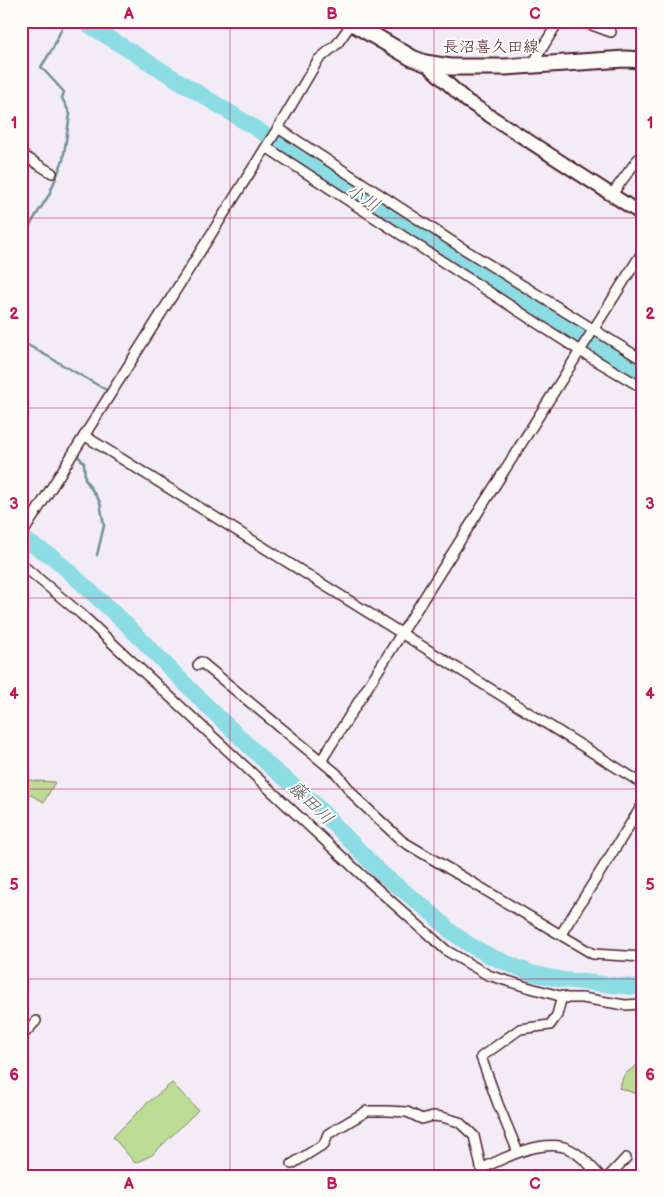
<svg xmlns="http://www.w3.org/2000/svg" width="664" height="1197" viewBox="0 0 664 1197" font-family="'Balsamiq Sans','Klee One',sans-serif">
<style>
.green{fill:#bcdc95;stroke:#837e60}
.lines{fill:none;stroke-linecap:round;stroke-linejoin:round}
.stream{stroke:#719099;stroke-width:2.5}
.river{stroke:#8bdce3;stroke-width:16}
.street-casing{stroke:#4a1f2b;stroke-width:12}
.secondary-casing{stroke:#4a1f2b;stroke-width:16}
.primary-casing{stroke:#4a1f2b;stroke-width:19}
.street{stroke:#fdfcf7;stroke-width:9}
.secondary{stroke:#fdfcf7;stroke-width:12}
.primary{stroke:#fdfcf7;stroke-width:15}
.grid{fill:none;stroke:#c2185b;stroke-width:1;stroke-opacity:0.55}
.labels{text-anchor:middle;dominant-baseline:central;stroke-width:4;stroke-linejoin:round;paint-order:stroke}
.street-label{font-size:16px;fill:#4a1f2b;stroke:#fdfcf7}
.water-label{font-size:18px;font-style:italic;fill:#5e5862;stroke:#fdfcf7}
.neatline{fill:none;stroke:#c2185b;stroke-width:2}
.grid-label{font-size:16px;text-anchor:middle;font-weight:bold;fill:#c2185b}
</style>
<rect width="100%" height="100%" fill="#f3ecf6"/>
<filter id="ink" filterUnits="userSpaceOnUse"><feTurbulence type="fractalNoise" baseFrequency=".02" numOctaves="2"/><feDisplacementMap in="SourceGraphic" scale="10" xChannelSelector="R" yChannelSelector="G"/><feConvolveMatrix kernelMatrix="1 2 1 2 8 2 1 2 1" color-interpolation-filters="sRGB"/></filter>
<g filter="url(#ink)">
<path class="green" d="M21,778L36,781L55,782L44,802L21,790Z
M643,1060V1096L619,1088L624,1075Z
M172,1083L198,1110L152,1155L135,1163L113,1137L145,1105Z"/>
<g class="lines">
<path class="stream" d="M21,239L49,195L63,160L70,114L62,98L64,92L41,67L53,48L65,21
M21,341L108,391
M76,454L84,463L85,479L100,502L104,526L97,555"/>
<path class="river" d="M82,21L255,128L430,241L522,297L643,375
M21,538L53,557L124,622L204,703L273,769L308,797L380,872L435,916L450,931L470,945L492,957L531,973L563,980L643,988"/>
<defs>
<path id="street" d="M581,21L611,32
M532,65L555,27L563,21
M278,128L459,246L643,360
M266,147L580,351L643,388
M21,154L52,173
M612,194L638,159
M85,436L643,784
M21,536L278,128L318,60L337,44L352,23
M21,564L81,614L365,878L447,951L488,975L527,987L567,998H582L625,1005L643,1004
M198,665L201,662L337,774L357,799L402,841L593,954L643,957
M321,761L643,251
M561,934L643,804
M21,1037L36,1021
M518,1152L498,1104L481,1057L520,1029L550,1025L557,1015L562,996
M292,1164L324,1144L328,1134L367,1111H388L407,1112L422,1119L433,1116L442,1117L459,1122L474,1136L483,1176
M481,1169C504,1158 546,1136 571,1150C582,1156 591,1166 600,1176
M609,1176L626,1158"/>
<path id="secondary" d="M425,63L467,101L643,215"/>
<path id="primary" d="M349,21L412,58L425,63L450,67H505L625,59L643,60"/>
</defs>
<use href="#street" class="street-casing"/>
<use href="#secondary" class="secondary-casing"/>
<use href="#primary" class="primary-casing"/>
<use href="#street" class="street"/>
<use href="#secondary" class="secondary"/>
<use href="#primary" class="primary"/>
</g>
</g>
<path class="grid" d="M230,21V1176M434,21V1176M21,218H643M21,408H643M21,598H643M21,789H643M21,979H643"/>
<g class="labels">
<g class="street-label">
<text x="491" y="47">長沼喜久田線</text>
</g>
<g class="water-label">
<text transform="translate(363 198) rotate(32)">小川</text>
<text transform="translate(311 803) rotate(44)">藤田川</text>
</g>
</g>
<rect width="664" height="1197" fill="none" stroke="#fdfcf7" stroke-width="55"/>
<rect x="28" y="28" width="608" height="1142" class="neatline"/>
<g class="grid-label">
<text x="129" y="19">A</text>
<text x="332" y="19">B</text>
<text x="535" y="19">C</text>
<text x="14" y="128">1</text>
<text x="650" y="128">1</text>
<text x="14" y="319">2</text>
<text x="650" y="319">2</text>
<text x="14" y="509">3</text>
<text x="650" y="509">3</text>
<text x="14" y="699">4</text>
<text x="650" y="699">4</text>
<text x="14" y="890">5</text>
<text x="650" y="890">5</text>
<text x="14" y="1080">6</text>
<text x="650" y="1080">6</text>
<text x="129" y="1189">A</text>
<text x="332" y="1189">B</text>
<text x="535" y="1189">C</text>
</g>
</svg>
